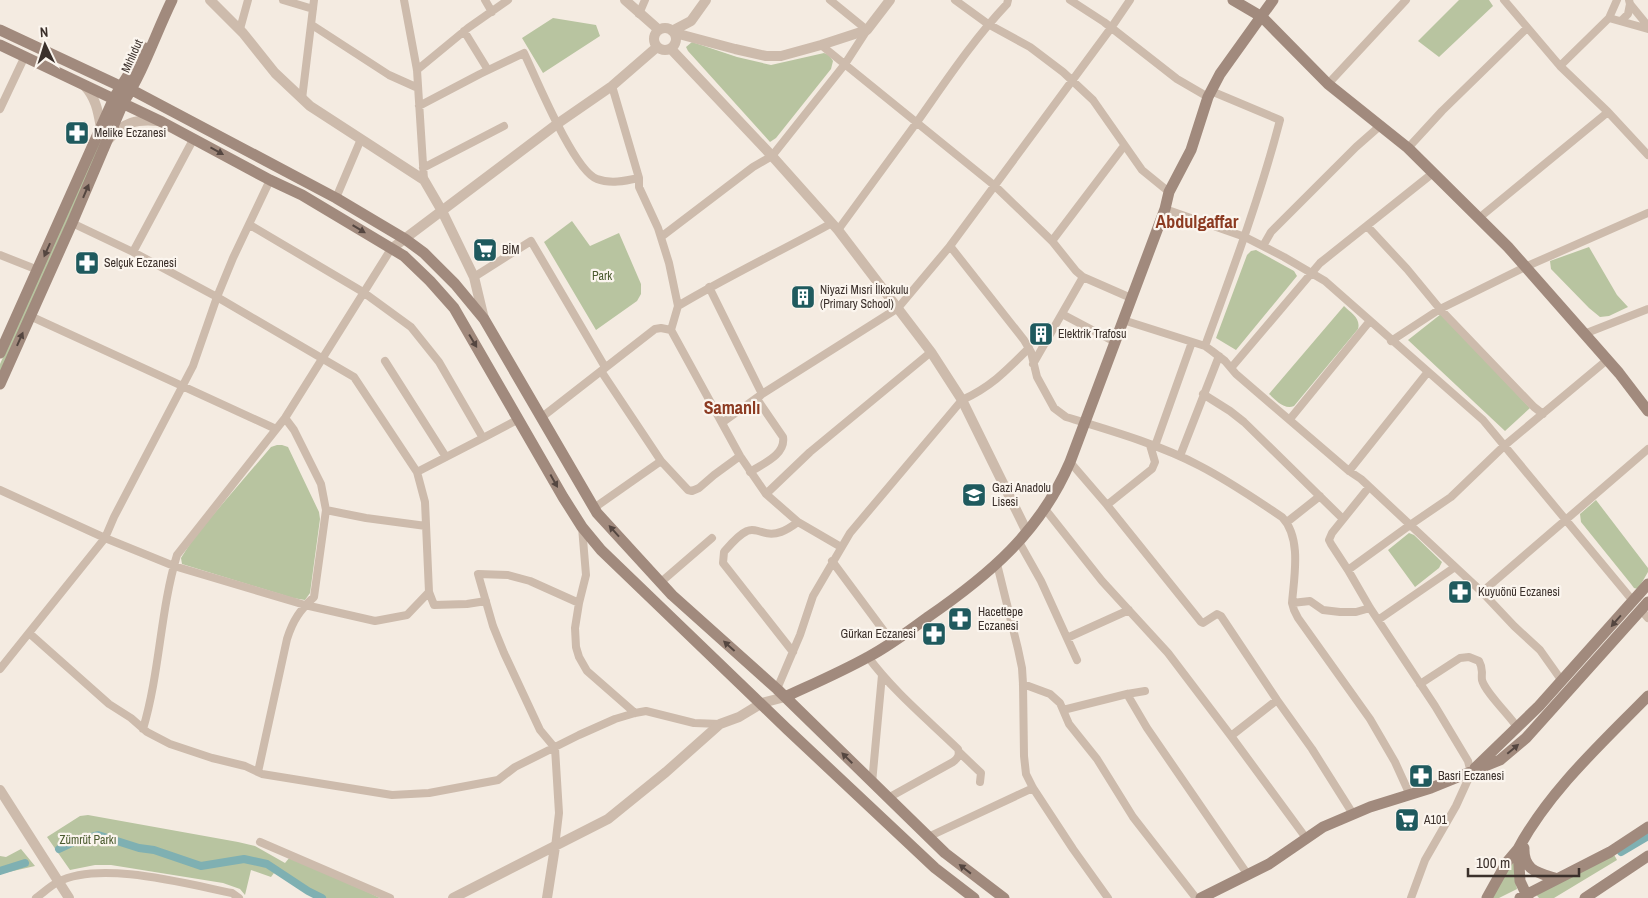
<svg xmlns="http://www.w3.org/2000/svg" width="1648" height="898" viewBox="0 0 1648 898" font-family="'Archivo Narrow',sans-serif">
<style>
.green{fill:#b8c4a0}
.lines{fill:none;stroke-linecap:round;stroke-linejoin:round}
.canal{stroke:#7fb0b2;stroke-width:8}
.minor{stroke:#cdbbac;stroke-width:8}
.tertiary{stroke:#cdbbac;stroke-width:10}
.secondary{stroke:#a18a7d;stroke-width:11}
.oneway{fill:#544640}
.labels{text-anchor:middle;dominant-baseline:central;stroke-width:4.5;stroke-linejoin:round;paint-order:stroke}
.street-label{font-size:12px;fill:#3b302b;stroke:#fbf5ee}
.poi-label{font-size:12px;fill:#3b302b;stroke:#fbf5ee;text-anchor:start}
.park-label{font-size:12px;fill:#4a5a2e;stroke:#fbf5ee}
.district-label{font-size:18px;font-weight:bold;fill:#8c3b22;stroke:#fbf5ee}
</style>
<rect width="100%" height="100%" fill="#f4ebe1"/>
<path class="green" d="M1459,0H1489L1493,6L1439,57L1418,41Z
M553,18L596,25L600,36L543,73L522,38Z
M692,42L737,57L771,65L824,53L829,55L833,61L831,69L776,138L770,142L688,51L686,47Z
M101,138L103,140L0,374V364Z
M572,221L590,246L619,233L641,284V294L637,301L596,330L544,242Z
M1589,247L1617,295L1628,307L1609,316L1600,317L1589,308L1551,269L1550,261Z
M1256,250L1294,271L1297,276L1236,350L1216,338L1247,255L1251,251Z
M1344,306C1351,313 1361,318 1358,329L1294,406C1284,410 1276,400 1269,394Z
M1441,314L1530,408L1505,431L1408,340Z
M277,445H282L288,447L319,512L320,519L310,593L305,600L293,598L182,564L181,558L195,536L271,447Z
M1596,500L1648,568V572L1638,589L1634,588L1631,584L1581,522L1580,514Z
M1409,533L1414,535L1442,562L1439,568L1415,587L1388,550Z
M88,815L238,842L255,846L285,863L290,857C319,872 350,883 380,898H319L274,873L271,877L251,870L245,895L240,889L223,883L111,865H95L70,870L47,837L80,816Z
M21,849L35,866L0,874V856L6,857Z
M1612,851L1617,860L1554,898H1539L1535,893Z
M1514,862V872L1517,889L1499,898H1492L1501,877Z"/>
<g class="lines">
<path class="canal" d="M59,849L74,842L98,835L139,848L154,850L201,866L244,859L267,864L308,891L322,898
M1621,852L1648,836
M0,871L25,863"/>
<path class="minor" d="M283,0L313,9
M404,0L417,70L424,180
M485,0L492,12
M955,0L988,24L1030,47L1063,72L1093,100L1142,170L1169,192
M1070,0L1104,22L1177,79L1208,97
M1504,0L1560,66L1608,112L1648,155
M1629,0L1630,4L1648,26
M639,14L645,0
M1609,18L1648,29
M1621,21L1628,14L1630,4
M312,25L389,75L418,88
M240,29L248,0
M464,31L488,70
M821,45L995,186L1052,241L1076,271L1083,277L1131,298
M1560,66L1609,18L1617,0
M417,70L468,28L508,0
M1328,84L1406,0
M612,86L639,178V187L658,228L669,263L678,306L671,330L740,456L766,494L798,522L841,547
M302,99L314,0
M419,106L480,74L524,53C536,78 574,171 597,179C610,184 625,181 639,178
M0,109L25,56
M1408,148L1442,111L1527,28
M423,168L504,126
M336,198L361,139
M1165,209L1245,237L1284,257L1325,281L1483,420L1633,601
M1479,218L1608,112
M72,223L133,252L217,297L354,377L417,472L425,502L429,592L434,605L467,604L486,601
M250,225L363,292L411,327L439,362L483,438L519,419
M1367,226L1407,269L1440,309L1534,407L1543,414
M838,230C864,194 891,158 917,122C946,81 973,40 1007,4L1008,0
M661,237L753,167L772,156L845,64L867,30L830,0
M1052,241L1124,146
M950,246L1024,340L1031,352L1037,377L1054,408L1066,417C1109,430 1161,445 1200,466C1229,481 1255,499 1282,517C1302,538 1294,577 1292,603L1294,610L1298,618L1370,719L1395,762L1410,795
M1263,246L1271,232L1356,147L1381,125
M133,252L194,138
M0,255L38,270
M474,277L531,241L605,367
M709,287L762,394L759,397
M678,306C728,276 781,251 832,223
M1062,314L1115,342
M30,316L276,429
M1123,320L1205,346L1212,351L1225,361L1236,374L1349,471L1361,479L1482,592L1514,626L1540,650L1562,681
M1584,334L1648,309
M1391,341L1440,309L1525,267L1648,213
M1205,346C1232,272 1260,197 1280,120L1211,91
M385,361L446,457
M1033,364L1083,277
M1231,368L1320,263L1433,173
M601,371L661,461L688,490L692,491L699,488L714,475L740,456
M1203,394L1230,411L1244,422L1343,519
M542,417L655,329L661,328L671,330
M285,418L294,430L321,484L326,510L366,518L426,526
M1290,419L1369,322
M723,422L762,394L898,308L950,246L1111,28L1130,0
M1155,446L1192,342
M1180,456L1219,356
M1070,462L1107,505L1201,622L1203,623L1217,614L1221,616L1277,700L1312,749L1353,814
M1349,471L1427,373
M417,472L483,438
M750,472C762,464 786,455 783,437L757,399
M1369,487L1332,533L1329,540L1331,544L1348,570L1370,608L1435,706L1468,761L1471,773L1456,806L1425,860L1411,898
M0,490L105,538L174,566L305,605L375,621L407,615L429,592
M766,494L810,452L931,352
M1107,505L1152,469L1155,462L1150,445
M594,508L661,461
M1045,509L1102,581L1168,653L1231,736L1306,838
M1287,522L1320,496
M582,527L586,575L579,603L575,628L576,647L579,657L587,671L635,713
M1019,542L1041,581L1077,660
M832,561L892,642
M997,564L1018,649L1022,668L1023,684L1024,756L1026,774L1033,788L1073,849L1108,898
M1348,570L1410,525L1451,497L1504,446L1607,360
M661,582L712,538
M1482,592L1648,449
M1292,603L1310,601L1323,610L1340,612H1356L1370,608
M1641,610L1648,618
M1378,620L1455,567
M29,633L109,704L131,718L147,732L170,744L212,758L245,766L262,774L392,795L429,793L498,780L515,767L579,735L615,719L635,713L646,711L694,723L720,724
M1067,638L1129,610
M793,652L723,563L724,552C730,545 738,535 747,531C753,528 756,531 762,532C776,537 787,530 798,522
M868,657C894,692 927,719 958,749C960,755 958,758 953,762L888,798
M0,669L105,538L114,517L193,366L217,297L233,258L270,180
M1023,684L1050,694L1060,703L1069,724L1097,759L1133,817L1196,898
M1420,684L1460,658L1469,657L1479,661C1484,670 1481,672 1482,680C1485,692 1509,715 1517,727
M777,689L800,635L813,596L850,533L962,400C991,387 1007,370 1029,348
M1127,694L1147,728L1248,875
M1063,710L1127,694L1145,691
M143,729C160,672 160,611 177,555L285,418L391,249
M1231,736L1277,700
M959,752L981,773L980,782
M258,772L287,639C293,620 300,610 314,597L326,510
M872,783L882,675
M928,837L1033,788
M260,842L390,898
M555,847L559,813L555,748L540,730L504,653L493,626L478,574L508,575L530,581L579,603
M36,898C43,893 50,886 58,882C100,860 187,884 232,893L239,898"/>
<path class="tertiary" d="M210,0L243,33L275,73L310,106L424,180L442,211L474,277L484,319
M625,0L659,30
M654 39a11 11 0 1 1 22 0a11 11 0 1 1-22 0Z
M672,31L691,21L706,0
M675,33L735,49L766,56H781L821,45L867,30L890,0
M671,49L772,156L838,230L931,352L962,400L1027,532
M84,85C96,98 98,111 101,128
M109,139C124,122 136,119 158,121
M391,249L557,124L612,86L657,47
M0,790L69,898
M453,898L608,819L666,772L720,724L739,717L762,703L785,697
M547,898L555,847"/>
<path class="secondary" d="M1233,0L1262,17L1328,84L1408,148L1508,247L1619,373L1648,411
M0,30L122,87L132,90L336,198L405,239L424,253L455,284L484,319L597,513L672,595L777,689L945,853L1004,898
M0,45L162,122L270,180L302,195L404,256L430,281L454,308L563,497L582,527L601,550L787,729L935,868L974,898
M0,353L114,98L145,48
M0,384L72,223L123,103C144,70 155,35 172,0
M785,697C813,684 841,672 868,657C889,646 909,631 928,617C989,575 1040,532 1070,462L1165,209L1169,192L1191,150L1208,97L1220,74L1273,0
M1475,768L1539,706L1648,584
M1524,848C1523,871 1539,873 1557,879
M1518,849C1550,790 1601,744 1648,696
M1201,898L1269,864L1323,827L1370,807L1431,788L1500,760L1526,738L1648,602
M1487,898L1507,862L1518,849L1520,881L1528,898
M1520,898L1610,852L1648,827
M1585,898L1648,856"/>
</g>
<defs><path id="oneway-solid" d="M-6-.8H1V-3.2L6.5 0L1 3.2V.8H-6Z" transform="scale(1.25)"/></defs>
<g class="oneway">
<use href="#oneway-solid" transform="translate(217 151) rotate(29)"/>
<use href="#oneway-solid" transform="translate(86 191) rotate(-67)"/>
<use href="#oneway-solid" transform="translate(359 229) rotate(31)"/>
<use href="#oneway-solid" transform="translate(47 250) rotate(114)"/>
<use href="#oneway-solid" transform="translate(20 339) rotate(-66)"/>
<use href="#oneway-solid" transform="translate(473 341) rotate(59)"/>
<use href="#oneway-solid" transform="translate(554 481) rotate(61)"/>
<use href="#oneway-solid" transform="translate(614 531) rotate(-132)"/>
<use href="#oneway-solid" transform="translate(1616 621) rotate(131)"/>
<use href="#oneway-solid" transform="translate(729 646) rotate(-138)"/>
<use href="#oneway-solid" transform="translate(1513 749) rotate(-40)"/>
<use href="#oneway-solid" transform="translate(847 758) rotate(-135)"/>
<use href="#oneway-solid" transform="translate(965 869) rotate(-142)"/>
</g>
<defs>
<symbol id="pharmacy-square" viewBox="-11 -11 22 22"><rect x="-9" y="-9" width="18" height="18" rx="4" fill="#1f5a5e" stroke="#fbf5ee"/><path d="M-2-6h4v4h4v4h-4v4h-4v-4h-4v-4h4Z" fill="#fff"/></symbol>
<symbol id="supermarket-square" viewBox="-11 -11 22 22"><rect x="-9" y="-9" width="18" height="18" rx="4" fill="#1f5a5e" stroke="#fbf5ee"/><path d="M-6-5.5h2.5l.6 2H6L4.5 2H-2.5L-4.4-4H-6ZM-1.5 3.2a1.3 1.3 0 1 0 .1 0ZM3 3.2a1.3 1.3 0 1 0 .1 0Z" fill="#fff"/></symbol>
<symbol id="building-square" viewBox="-11 -11 22 22"><rect x="-9" y="-9" width="18" height="18" rx="4" fill="#1f5a5e" stroke="#fbf5ee"/><path d="M-4-6H4V6H1V3H-1V6H-4ZM-2.5-4.3h1.7v1.8h-1.7ZM.8-4.3h1.7v1.8H.8ZM-2.5-1h1.7V.8h-1.7ZM.8-1h1.7V.8H.8Z" fill="#fff"/></symbol>
<symbol id="school-square" viewBox="-11 -11 22 22"><rect x="-9" y="-9" width="18" height="18" rx="4" fill="#1f5a5e" stroke="#fbf5ee"/><path d="M0-5L7-2L0 1L-7-2ZM-4 1L0 2.5L4 1V4Q0 6-4 4Z" fill="#fff"/></symbol>
</defs>
<g fill-rule="evenodd">
<use href="#pharmacy-square" x="63" y="119" width="28" height="28"/>
<use href="#supermarket-square" x="471" y="236" width="28" height="28"/>
<use href="#pharmacy-square" x="73" y="249" width="28" height="28"/>
<use href="#building-square" x="789" y="283" width="28" height="28"/>
<use href="#building-square" x="1027" y="320" width="28" height="28"/>
<use href="#school-square" x="960" y="481" width="28" height="28"/>
<use href="#pharmacy-square" x="1446" y="578" width="28" height="28"/>
<use href="#pharmacy-square" x="946" y="605" width="28" height="28"/>
<use href="#pharmacy-square" x="920" y="620" width="28" height="28"/>
<use href="#pharmacy-square" x="1407" y="762" width="28" height="28"/>
<use href="#supermarket-square" x="1393" y="806" width="28" height="28"/>
</g>
<g class="labels">
<g class="street-label">
<text transform="translate(132 56) rotate(-66)">Mıhlıdut</text>
</g>
<g class="poi-label">
<text x="94" y="133">Melike Eczanesi</text>
<text x="502" y="250">BİM</text>
<text x="104" y="263">Selçuk Eczanesi</text>
<text x="820" y="290">Niyazi Mısri İlkokulu<tspan x="820" dy="14">(Primary School)</tspan></text>
<text x="1058" y="334">Elektrik Trafosu</text>
<text x="992" y="488">Gazi Anadolu<tspan x="992" dy="14">Lisesi</tspan></text>
<text x="1478" y="592">Kuyuönü Eczanesi</text>
<text x="978" y="612">Hacettepe<tspan x="978" dy="14">Eczanesi</tspan></text>
<text x="916" y="634" text-anchor="end">Gürkan Eczanesi</text>
<text x="1438" y="776">Basri Eczanesi</text>
<text x="1424" y="820">A101</text>
</g>
<g class="park-label">
<text x="602" y="276">Park</text>
<text x="88" y="840">Zümrüt Parkı</text>
</g>
<g class="district-label">
<text x="1197" y="221">Abdulgaffar</text>
<text x="732" y="407">Samanlı</text>
</g>
</g>
<g transform="translate(45 45) rotate(356)" stroke="#fbf5ee" stroke-width="4" paint-order="stroke">
<path d="M0-4L9 19L0 12L-9 19Z" fill="#3b302b"/>
<text y="-8" font-size="14" font-weight="bold" text-anchor="middle" fill="#3b302b">N</text>
</g>
<path d="M1468 868v8h111v-8" fill="none" stroke="#3b302b" stroke-width="2.5"/>
<text x="1476" y="868" font-size="15" fill="#3b302b" stroke="#fbf5ee" stroke-width="4" paint-order="stroke">100 m</text>
</svg>
